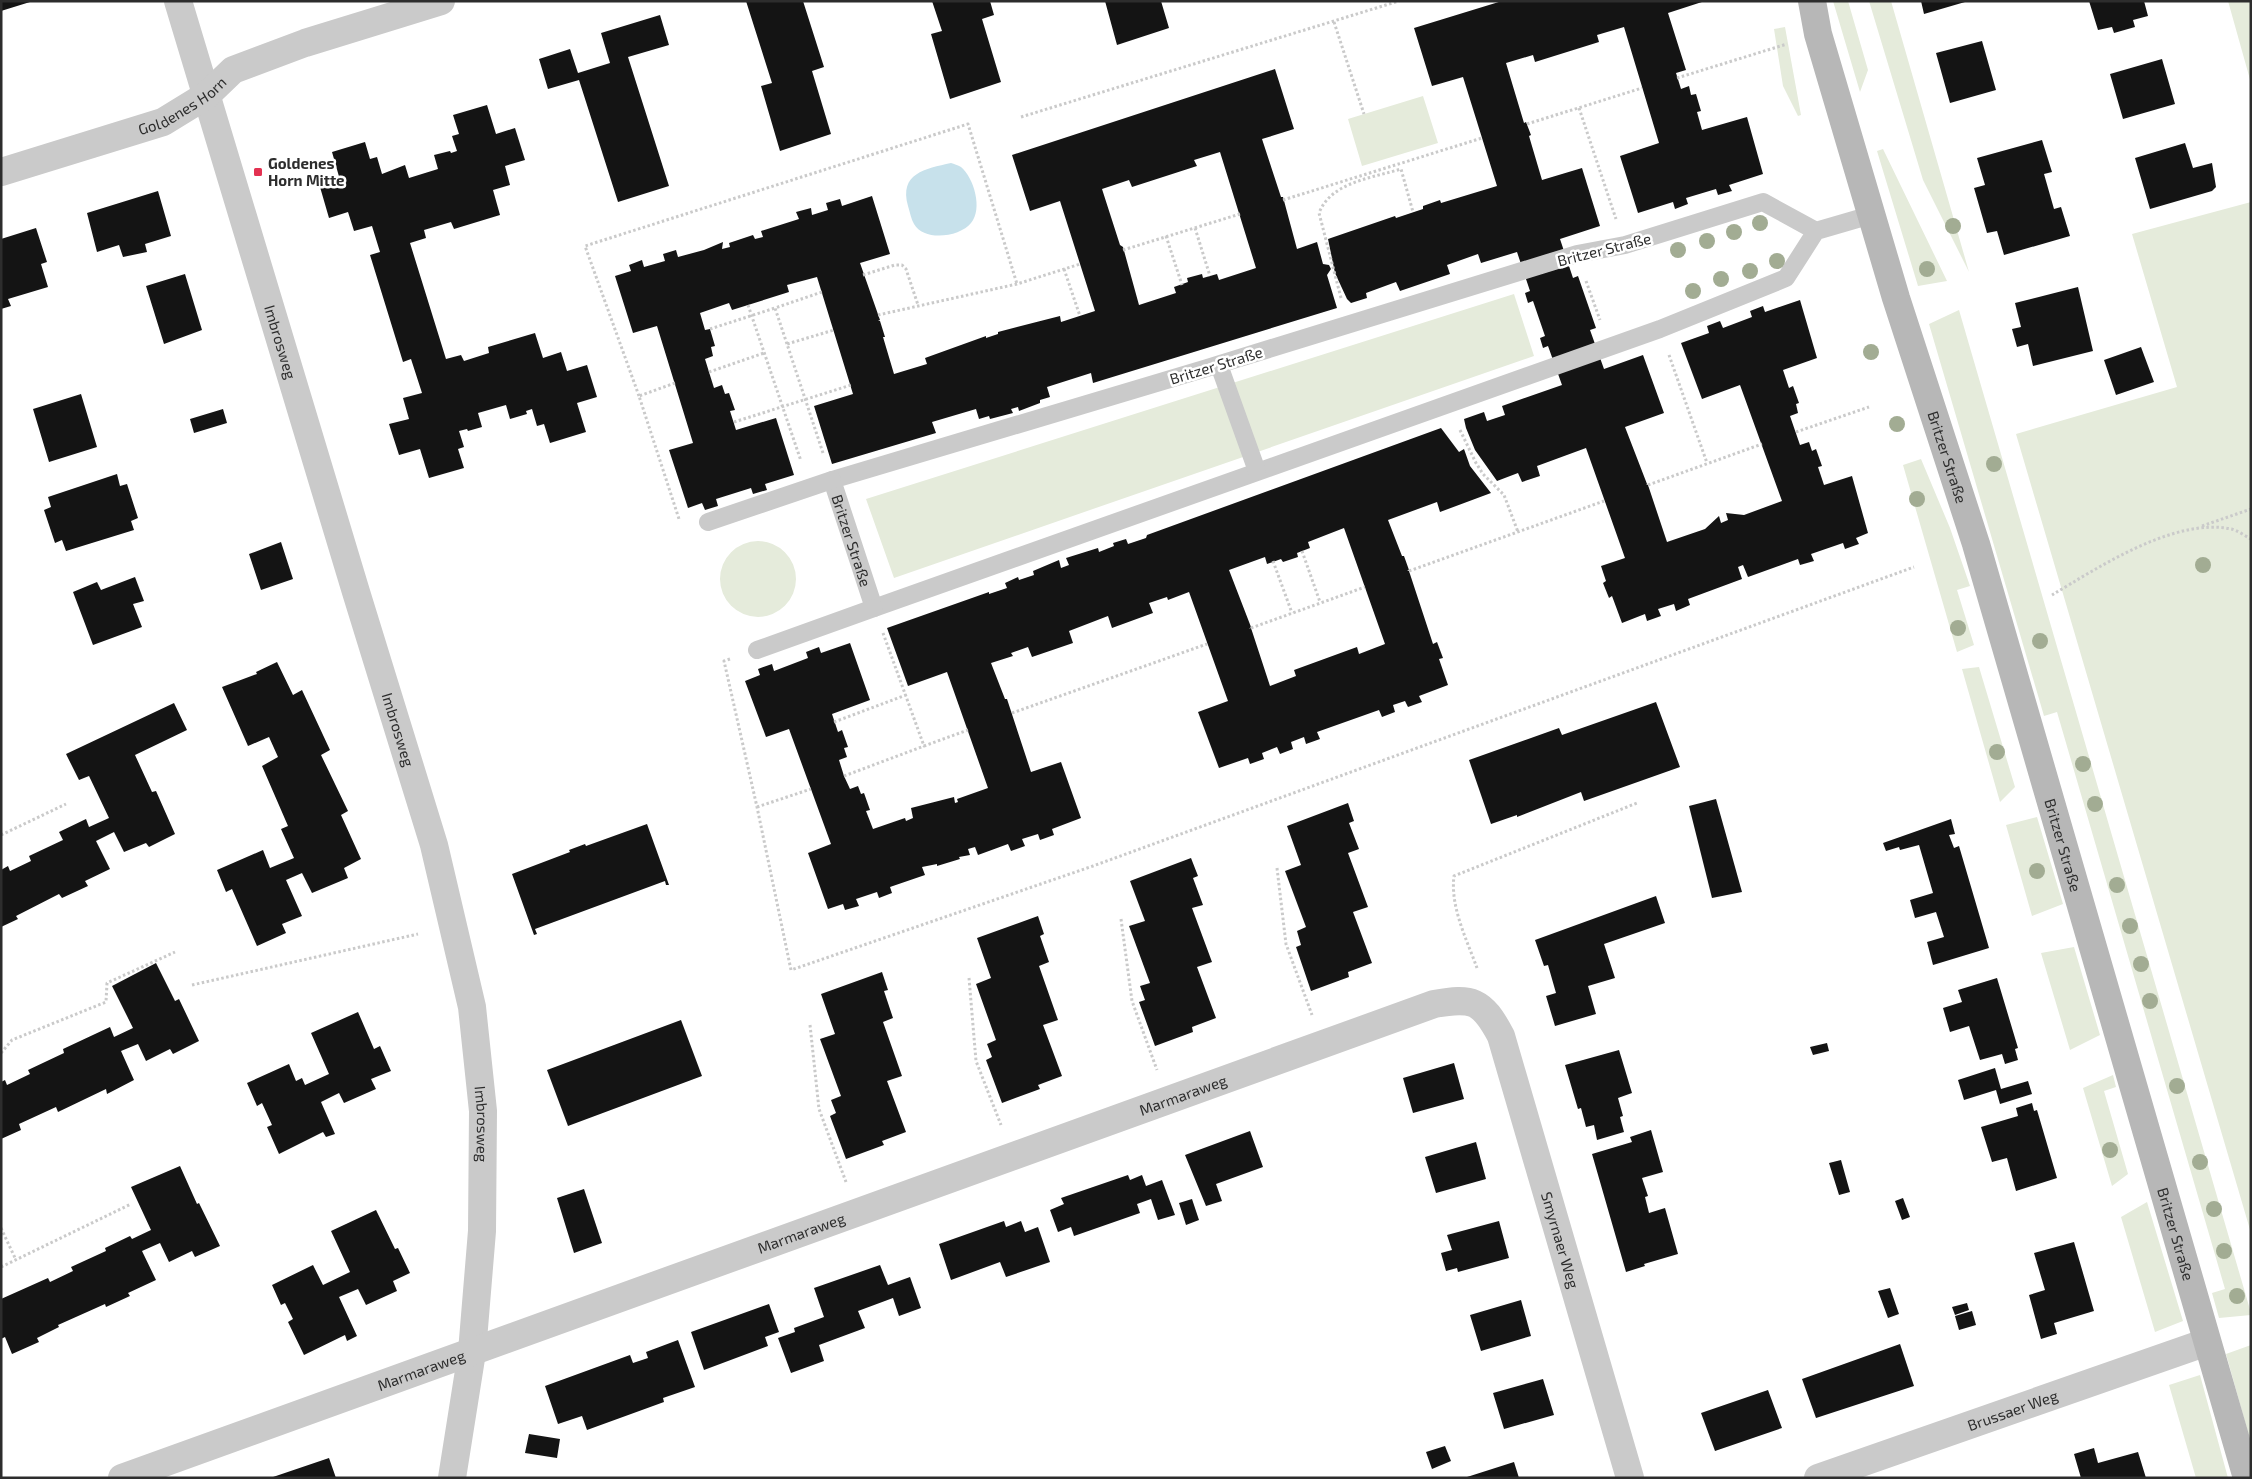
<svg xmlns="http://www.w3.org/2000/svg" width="2252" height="1479" viewBox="0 0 2252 1479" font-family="'Exo 2',sans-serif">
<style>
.green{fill:#e5ebdb}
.water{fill:#c7e1eb}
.building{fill:#141414;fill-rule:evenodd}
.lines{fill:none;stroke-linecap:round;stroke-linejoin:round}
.path{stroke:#cacaca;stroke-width:3;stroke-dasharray:2.5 2.5;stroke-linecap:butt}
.lane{stroke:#cacaca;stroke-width:18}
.street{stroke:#cacaca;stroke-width:28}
.secondary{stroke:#b7b7b7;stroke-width:28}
.tree{fill:#a2ac93}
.poi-dot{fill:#e33151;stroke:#fff;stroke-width:2}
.labels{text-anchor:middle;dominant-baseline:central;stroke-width:5;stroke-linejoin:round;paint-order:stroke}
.street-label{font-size:15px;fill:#2d2d2d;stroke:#fff}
.poi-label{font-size:15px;font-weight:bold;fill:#2d2d2d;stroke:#fff;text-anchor:start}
</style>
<rect width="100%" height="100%" fill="#fff"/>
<path class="green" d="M1833,1H1848L1868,70L1860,92Z
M1869,1H1891L1969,272L1923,180Z
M2228,1H2251V83Z
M1785,27L1801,115L1798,116L1783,86L1774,29Z
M1423,96L1438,143L1362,166L1348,119Z
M1883,149L1947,281L1918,286L1877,151Z
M2251,202V1233L2016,434L2177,387L2132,234Z
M1514,294L1534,356L894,578L866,499Z
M1959,310L2251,1313V1315L2219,1318L2212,1293L2225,1289L2057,712L2044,716L1929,324Z
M1921,459L1950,528L1970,586L1957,590L1974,645L1957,652L1903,465Z
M720 579a38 38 0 1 1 76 0a38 38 0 1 1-76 0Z
M1979,667L2015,787L2000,802L1962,669Z
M2037,817L2063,904L2032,916L2006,825Z
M2074,947L2100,1035L2070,1050L2041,953Z
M2113,1075L2116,1087L2104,1091L2128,1174L2112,1186L2083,1088Z
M2147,1202L2183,1321L2155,1332L2121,1217Z
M2251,1345V1443L2226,1354Z
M2200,1375L2228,1478H2196L2169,1385Z"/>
<path class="water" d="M951,163C954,164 958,165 961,167C974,178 983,209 971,223C960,237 924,242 914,224C911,219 910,212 908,206C899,173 925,169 951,163Z"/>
<path class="building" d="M1,1H30V2L1,11Z
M746,1H803L824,67L812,71L831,134L780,151L761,86L772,83Z
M932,1H990L994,15L982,19L1001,82L950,99L931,34L942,31Z
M1105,1H1161L1169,28L1117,45Z
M1502,1H1705L1668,13L1686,70L1676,73L1681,89L1689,86L1691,95L1696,94L1701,111L1697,112L1702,130L1747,117L1763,174L1729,185L1732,191L1718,195L1716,189L1686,198L1688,204L1675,209L1673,202L1638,213L1620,156L1659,143L1624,27L1597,35L1599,42L1535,62L1533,55L1506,63L1524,123L1526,122L1531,135L1529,136L1542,180L1582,168L1600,226L1560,239L1573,278L1578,276L1596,328L1590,330L1604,369L1643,355L1664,413L1625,427L1647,484H1646L1648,485L1667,542L1705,529L1719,516L1721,523L1728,520L1726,513L1744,515L1782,501L1740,385L1702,399L1681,343L1709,333L1707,326L1720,321L1723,328L1752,317L1750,311L1763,306L1765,312L1800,300L1817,358L1783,370L1789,388L1793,386L1799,403L1796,404L1798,413L1790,416L1800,445L1809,442L1812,451L1816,449L1822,466L1818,467L1824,485L1852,476L1868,533L1856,538L1859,544L1845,549L1843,543L1811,554L1814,561L1800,565L1798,559L1748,577L1743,565L1738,567L1742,579L1688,599L1690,605L1676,611L1674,604L1658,609L1661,616L1647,621L1645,614L1622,623L1612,596L1609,598L1603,583L1606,581L1601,566L1625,558L1586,448L1537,466L1540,476L1522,482L1518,473L1497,481L1475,450L1466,428L1464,419L1484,412L1487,421L1505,415L1502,406L1562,385L1548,346L1543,348L1540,338L1545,336L1533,301L1528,303L1525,293L1530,291L1517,252L1481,263L1478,254L1447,265L1450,274L1400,291L1396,282L1366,293L1367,298L1351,303L1347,299L1335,273L1328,239L1395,216L1396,218L1423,209V206L1440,200L1441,203L1497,186L1463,77L1432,86L1414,28Z
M1921,1H1965V2L1924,14Z
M2089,1H2144L2148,16L2133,20L2135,27L2114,33L2112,27L2098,30Z
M660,15L669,45L628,57L669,186L618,202L579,80L548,89L539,59L570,49L578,73L610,63L601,33Z
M1982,41L1996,90L1950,103L1936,53Z
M2162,59L2175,104L2123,119L2110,74Z
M1275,69L1294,129L1262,139L1281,197H1283L1297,249L1317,242L1323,264L1329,265L1331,269L1327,275L1337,308L1093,383L1091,373L1047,387L1050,397L1040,400V403L1019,411L1018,407L1011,409L1013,413L990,419L989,416L979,419L976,409L932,422L936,433L832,464L814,406L853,394L817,277L787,285L789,292L732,310L729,303L700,313L705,330L710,329L715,346L711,347L713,356L705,359L709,372L714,388L722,385L725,394L729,393L735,410L730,411L736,430L776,418L794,475L765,484L767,490L753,494L751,488L716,499L718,506L705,510L702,503L688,508L669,450L693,443L657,326L633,333L615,276L631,271L629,265L642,260L644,267L665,261L663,254L676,250L678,257L704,250L723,242L722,249L730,247L729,243L753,235L755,239L763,237L761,231L799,219L796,212L811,208L812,215L828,210L826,203L840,199L842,206L872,196L890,254L860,263L880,320L878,321H880L885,337H883L894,374L927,364L925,358L986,336V338L998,334V332L1060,316L1061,322L1095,311L1060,201L1030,211L1012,155ZM1220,152L1256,268L1219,280L1217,274L1203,278L1202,274L1187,278L1188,282L1174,287L1176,293L1139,305L1123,247L1120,245L1102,189L1129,180L1132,187L1197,166L1194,160Z
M487,105L496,134L515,128L525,160L505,166L510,185L493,190L500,215L454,229L451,222L424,230L426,238L410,243L446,359L461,355L464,361L489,353L488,347L535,333L543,358L561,352L567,371L587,365L597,397L577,403L586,432L550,443L544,424L537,426L532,409L526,411L527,414L510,419L506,405L478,413L482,427L468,431L467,429L459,431L464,447L458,449L464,468L429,478L420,449L399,455L389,424L409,419L403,398L422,393L411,359L403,362L370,255L380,252L372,226L354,231L348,212L329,218L320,187L340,180L332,152L365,142L370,159L377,157L382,174L405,165L409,178L438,169L434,155L450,151L451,153L457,151L452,136L459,134L453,115Z
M2042,140L2052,172L2044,174L2054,209L2061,207L2070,236L2004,255L1997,231L1987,233L1974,188L1985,185L1977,158Z
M2185,143L2193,168L2212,163L2216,187L2212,191L2150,209L2135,158Z
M158,191L171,236L145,244L147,252L123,257L119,245L97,252L87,213Z
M36,228L47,262L41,264L48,287L8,299L11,306L1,309V239Z
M185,274L202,330L164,344L146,286Z
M2078,287L2093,351L2033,366L2028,344L2017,347L2012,329L2021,327L2015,303Z
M2141,347L2154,382L2116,395L2104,360Z
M81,394L97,447L49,462L33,409Z
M223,409L227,423L194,433L190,419Z
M1441,428L1459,452L1464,449L1470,466L1491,493L1440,512L1437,502L1388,520L1402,556H1404L1409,570L1407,571H1409L1433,644L1437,642L1443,658L1439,659L1448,685L1419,696L1422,702L1408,707L1405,701L1393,705L1395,712L1382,717L1379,710L1317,732L1320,739L1306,744L1304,737L1291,742L1293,749L1280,754L1277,747L1262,753L1264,759L1250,764L1248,758L1219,768L1198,712L1228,701L1189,592L1168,600L1167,597L1149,603L1153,613L1112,628L1108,616L1069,631L1073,643L1032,657L1028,647L1011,653L1013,656L991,663L1005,699H1007L1031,772L1061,762L1081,818L1052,829L1054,835L1040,840L1038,834L1022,839L1025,846L1011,851L1008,844L978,855L975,847L968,849L970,855L959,857L960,859L937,866V864L922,867L925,875L890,887L892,893L879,898L877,892L856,899L859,906L845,910L843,904L828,909L808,853L831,844L789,729L766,737L745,681L760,675L758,669L772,664L774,671L808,658L806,652L819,647L821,653L850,643L870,700L832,714L838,732L842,730L848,747L844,748L847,757L839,760L844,776L850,789L858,786L861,794L864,793L870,810L866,811L873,829L905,818L906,821L913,818L911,808L954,797L955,803L958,802L957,799L988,788L947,672L908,686L887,628L989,592V594L1007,588L1005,583L1018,577L1019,580L1034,575L1033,571L1059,560L1061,568L1069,565L1066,558L1098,548L1099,552L1114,546L1113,543L1126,539L1128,544L1146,538L1147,535ZM1344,528L1385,644L1359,654L1357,647L1294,670L1296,676L1270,686L1251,628L1249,629L1251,627L1229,570L1265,557L1267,564L1281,559L1283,562L1298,557L1297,553L1310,548L1308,542Z
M117,474L120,486L127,484L138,518L131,521L134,530L66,551L62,540L55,543L44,510L51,507L48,497Z
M281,542L293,579L261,590L249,554Z
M135,577L144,601L133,604L142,627L93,645L73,592L97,582L101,590Z
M277,662L293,695L302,690L330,750L321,755L348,811L341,815L361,859L344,868L348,878L312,893L302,873L286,880L302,916L282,924L286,933L257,946L232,889L226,892L217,870L263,850L270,868L294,858L281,829L288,826L262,766L278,757L269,737L248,746L222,687L257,674L256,672Z
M1656,702L1680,767L1584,801L1581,792L1517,817V815L1491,824L1469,760L1559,728L1562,735Z
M174,703L187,730L135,755L152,792L156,791L175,834L149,847L146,843L124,852L114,832L96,841L110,869L85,881L88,886L62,898L59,894L16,916L18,919L1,927V870L8,866L10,871L31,861L29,856L63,840L59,832L86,819L89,827L109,818L89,776L79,780L66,754Z
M1716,799L1742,892L1712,898L1689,806Z
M1348,803L1354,821L1349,823L1359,849L1348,853L1368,907L1353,912L1372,963L1348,972L1349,977L1311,991L1296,947L1301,945L1297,931L1306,927L1285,871L1301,865L1287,826Z
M1951,819L1955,834L1949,835L1954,848L1959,846L1989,948L1933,965L1927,942L1944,937L1936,912L1915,918L1910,900L1933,893L1919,845L1900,850L1899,847L1886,851L1883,843Z
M647,824L669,885H666L665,881L535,929L537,934L534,935L512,874L570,852L569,850L585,844L586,846Z
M1191,858L1198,876L1193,878L1203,905L1192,908L1212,962L1197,967L1216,1018L1192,1027L1193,1032L1155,1046L1139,1002L1145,1000L1140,986L1150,983L1129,926L1145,921L1130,881Z
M1656,896L1665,923L1604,944L1615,978L1588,986L1596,1014L1555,1026L1546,996L1556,993L1548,965L1544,966L1535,940Z
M1038,916L1044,934L1040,936L1049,962L1039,966L1058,1020L1043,1025L1062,1076L1038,1085L1040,1089L1002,1103L986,1060L992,1057L987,1044L996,1040L976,984L991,978L977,938Z
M156,963L175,1001L179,999L199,1041L173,1054L170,1049L146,1061L138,1044L121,1051L134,1080L107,1094L106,1089L58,1112L56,1107L19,1124L21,1130L1,1139V1082L5,1080L7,1085L30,1074L28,1070L64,1053L63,1049L110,1027L114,1037L133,1028L112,986Z
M882,972L888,990L884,991L893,1018L883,1022L902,1076L887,1081L906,1132L882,1141L884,1145L846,1159L830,1116L836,1113L831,1100L841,1096L820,1039L835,1034L821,994Z
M1997,978L2018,1048L2015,1049L2018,1060L2005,1064L2002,1054L1980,1060L1969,1026L1950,1032L1943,1008L1962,1002L1958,990Z
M358,1012L374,1049L380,1046L391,1071L371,1079L376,1089L344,1103L339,1093L321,1102L335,1134L326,1137L323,1132L279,1154L267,1127L272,1125L262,1103L257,1106L247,1083L289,1064L296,1081L302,1078L305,1085L329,1074L311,1033Z
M681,1020L702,1076L568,1126L547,1070Z
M1827,1043L1829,1051L1813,1055L1810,1047Z
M1619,1050L1632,1093L1618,1098L1623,1116L1620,1117L1624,1132L1597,1140L1594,1125L1586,1127L1581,1108L1578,1109L1565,1065Z
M1454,1063L1464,1099L1413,1113L1403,1078Z
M1995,1068L2001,1089L2028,1081L2032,1094L2000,1104L1996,1090L1964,1100L1958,1080Z
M2032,1103L2034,1111L2037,1110L2057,1178L2016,1191L2007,1158L1992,1162L1981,1127L2018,1116L2016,1108Z
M1651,1130L1663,1172L1642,1178L1648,1196L1645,1197L1649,1213L1665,1208L1678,1254L1644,1264L1645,1266L1626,1272L1592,1154L1632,1142L1630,1137Z
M1250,1131L1263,1167L1216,1184L1222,1201L1206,1206L1185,1155Z
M1476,1142L1486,1179L1436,1193L1425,1157Z
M1841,1160L1850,1192L1839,1195L1829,1163Z
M180,1166L197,1204L199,1203L220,1246L195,1257L192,1251L169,1262L160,1243L142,1251L156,1280L128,1293L130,1296L106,1307L105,1304L58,1325L59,1327L37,1338L39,1342L12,1354L5,1337L1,1339V1299L48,1278L50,1282L73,1271L71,1267L106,1251L105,1248L130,1236L132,1239L151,1230L131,1187Z
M1128,1175L1130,1180L1142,1175L1146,1186L1162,1180L1175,1215L1158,1220L1151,1199L1137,1204L1140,1213L1074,1236L1071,1227L1058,1232L1050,1210L1064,1204L1061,1198Z
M584,1189L602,1243L574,1253L557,1198Z
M1903,1198L1910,1217L1902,1220L1895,1201Z
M1192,1199L1199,1220L1186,1225L1179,1203Z
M376,1210L395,1249L398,1248L410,1273L393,1281L397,1291L366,1305L358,1289L339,1297L357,1336L347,1341L345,1335L304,1355L288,1322L293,1319L285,1303L281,1305L272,1285L313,1265L323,1285L350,1272L331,1231Z
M1004,1221L1006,1227L1021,1221L1025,1232L1038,1227L1050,1262L1006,1277L1000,1262L951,1280L939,1244Z
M1499,1221L1509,1258L1458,1272L1457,1268L1446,1271L1441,1253L1452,1250L1447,1235Z
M2074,1242L2094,1311L2054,1323L2057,1334L2041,1339L2029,1295L2045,1290L2034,1253Z
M880,1265L888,1285L910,1277L921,1308L899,1316L893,1298L858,1311L865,1328L819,1345L824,1361L791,1373L778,1338L795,1332L794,1328L824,1317L814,1288Z
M1890,1288L1899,1314L1888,1318L1878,1291Z
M1521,1300L1531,1336L1481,1351L1470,1315Z
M1967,1303L1969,1310L1955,1315L1952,1307Z
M769,1304L779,1332L765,1337L768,1346L704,1370L691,1332Z
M1972,1311L1976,1325L1959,1330L1955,1316Z
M678,1340L695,1387L663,1398L664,1402L587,1430L582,1416L558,1424L545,1386L630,1355L633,1363L648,1358L646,1352Z
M1900,1344L1914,1386L1816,1418L1802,1379Z
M1543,1379L1554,1415L1504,1429L1493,1393Z
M1768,1390L1782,1428L1715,1451L1701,1413Z
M529,1434L560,1439L557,1458L525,1453Z
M1445,1446L1451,1461L1432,1469L1426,1452Z
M2094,1448L2098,1463L2138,1452L2146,1478H2081L2074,1454Z
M329,1458L336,1478H273V1477Z
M1514,1462L1519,1478H1467V1477Z"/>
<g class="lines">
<path class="path" d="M1334,22L1364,114
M1677,78L1787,44
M1579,108L1616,219
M1021,117L1399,1
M1527,124L1642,88
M1283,200L1482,138
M1195,228L1210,276
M1166,236L1182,285
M1123,250L1240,214
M1064,269L1080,316
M863,275L895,265H902L906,269L918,305
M1586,281L1600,320
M1341,298L1319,213C1331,182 1372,178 1401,169L1413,212
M748,305L801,461
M878,315L1017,284L1080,264
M710,329L775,308
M787,344L775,308L822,292
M1669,355L1707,463
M709,372L764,353
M675,383L639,396L679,519
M639,396L585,246L968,124L1017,284
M734,422L851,385
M1460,430L1476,463L1483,474L1504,495L1518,532
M1796,432L1869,407
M823,453L787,344L834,330
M1648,485L1762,444
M2202,526L2251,509
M1302,551L1320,602
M1273,561L1292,613
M1409,571L1604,501
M2052,595C2099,567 2175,517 2231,529C2237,530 2245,536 2251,539
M1251,628L1365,587
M883,633L924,746L968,730
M730,659L724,661L757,807L791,970L1093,866L1914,567
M1012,713L1207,644
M834,722L906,695
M844,776L924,746
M757,807L811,789
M1,835L66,804
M1277,868L1286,944L1312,1015
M1121,919L1132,1001L1157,1070
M1477,968C1467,940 1450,907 1454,876L1637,803
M969,978L976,1061L1001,1125
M192,985L418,934
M810,1025L819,1109L846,1182
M1,1053L12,1040L106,1002L107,983L175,952
M1,1228L16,1260
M1,1267L131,1204"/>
<g class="lane">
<path id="s1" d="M1816,231L1763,202L1625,245L1577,254L1207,368L832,480L874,608L1660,329L1786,278L1816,231L1871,215"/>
<path d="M1219,365L1257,471"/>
<path d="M708,522L832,480"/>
<path d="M757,650L874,608"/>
</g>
<g class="street">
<path id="s2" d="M178,1L356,592L434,845L472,1007L483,1111L482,1231L472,1352L452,1478"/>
<path id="s3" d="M1,172L163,122L207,95L233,70L305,43L441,1"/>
<path id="s4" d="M122,1478L1434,1004C1472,997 1482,1000 1501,1036L1630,1478"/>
<path id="s5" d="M1818,1478L2207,1342"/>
</g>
<path class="secondary" id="s6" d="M1812,1L1818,34L1896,298L1976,544L2247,1478"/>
</g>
<g class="tree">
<circle cx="1760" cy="223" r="8"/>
<circle cx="1953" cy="226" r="8"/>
<circle cx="1734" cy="232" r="8"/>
<circle cx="1707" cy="241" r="8"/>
<circle cx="1678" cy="250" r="8"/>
<circle cx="1777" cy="261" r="8"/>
<circle cx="1927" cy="269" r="8"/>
<circle cx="1750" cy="271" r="8"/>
<circle cx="1721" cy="279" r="8"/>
<circle cx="1693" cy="291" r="8"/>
<circle cx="1871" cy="352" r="8"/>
<circle cx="1897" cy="424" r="8"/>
<circle cx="1994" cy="464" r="8"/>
<circle cx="1917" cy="499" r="8"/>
<circle cx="2203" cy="565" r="8"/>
<circle cx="1958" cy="628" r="8"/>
<circle cx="2040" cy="641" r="8"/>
<circle cx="1997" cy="752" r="8"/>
<circle cx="2083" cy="764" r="8"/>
<circle cx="2095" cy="804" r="8"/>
<circle cx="2037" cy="871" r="8"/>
<circle cx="2117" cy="885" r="8"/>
<circle cx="2130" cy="926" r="8"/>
<circle cx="2141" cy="964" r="8"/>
<circle cx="2150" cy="1001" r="8"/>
<circle cx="2177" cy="1086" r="8"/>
<circle cx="2110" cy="1150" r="8"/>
<circle cx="2200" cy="1162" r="8"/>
<circle cx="2214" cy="1209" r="8"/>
<circle cx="2224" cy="1251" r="8"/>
<circle cx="2237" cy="1296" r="8"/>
</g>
<rect class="poi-dot" x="253" y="167" width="10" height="10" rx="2.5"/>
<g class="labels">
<g class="street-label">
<text stroke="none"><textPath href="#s3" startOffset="194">Goldenes Horn</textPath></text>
<text transform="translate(1604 249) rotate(-14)">Britzer Straße</text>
<text stroke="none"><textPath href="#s2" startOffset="356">Imbrosweg</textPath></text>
<text transform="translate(1216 365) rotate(-17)">Britzer Straße</text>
<text stroke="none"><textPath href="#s6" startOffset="476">Britzer Straße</textPath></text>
<text stroke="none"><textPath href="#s1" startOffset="1096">Britzer Straße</textPath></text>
<text stroke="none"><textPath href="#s2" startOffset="761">Imbrosweg</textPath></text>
<text stroke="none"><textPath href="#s6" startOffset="881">Britzer Straße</textPath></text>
<text stroke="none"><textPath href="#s4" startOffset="1128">Marmaraweg</textPath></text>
<text stroke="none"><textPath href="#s2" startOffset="1166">Imbrosweg</textPath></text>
<text stroke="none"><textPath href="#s4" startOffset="722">Marmaraweg</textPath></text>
<text stroke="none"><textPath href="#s6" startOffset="1286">Britzer Straße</textPath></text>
<text stroke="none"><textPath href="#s4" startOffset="1691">Smyrnaer Weg</textPath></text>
<text stroke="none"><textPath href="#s4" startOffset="318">Marmaraweg</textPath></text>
<text stroke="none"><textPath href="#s5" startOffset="206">Brussaer Weg</textPath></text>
</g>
<g class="poi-label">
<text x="268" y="163">Goldenes<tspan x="268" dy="17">Horn Mitte</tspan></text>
</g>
</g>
<rect width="2252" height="1479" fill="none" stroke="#2d2d2d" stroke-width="5"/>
</svg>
